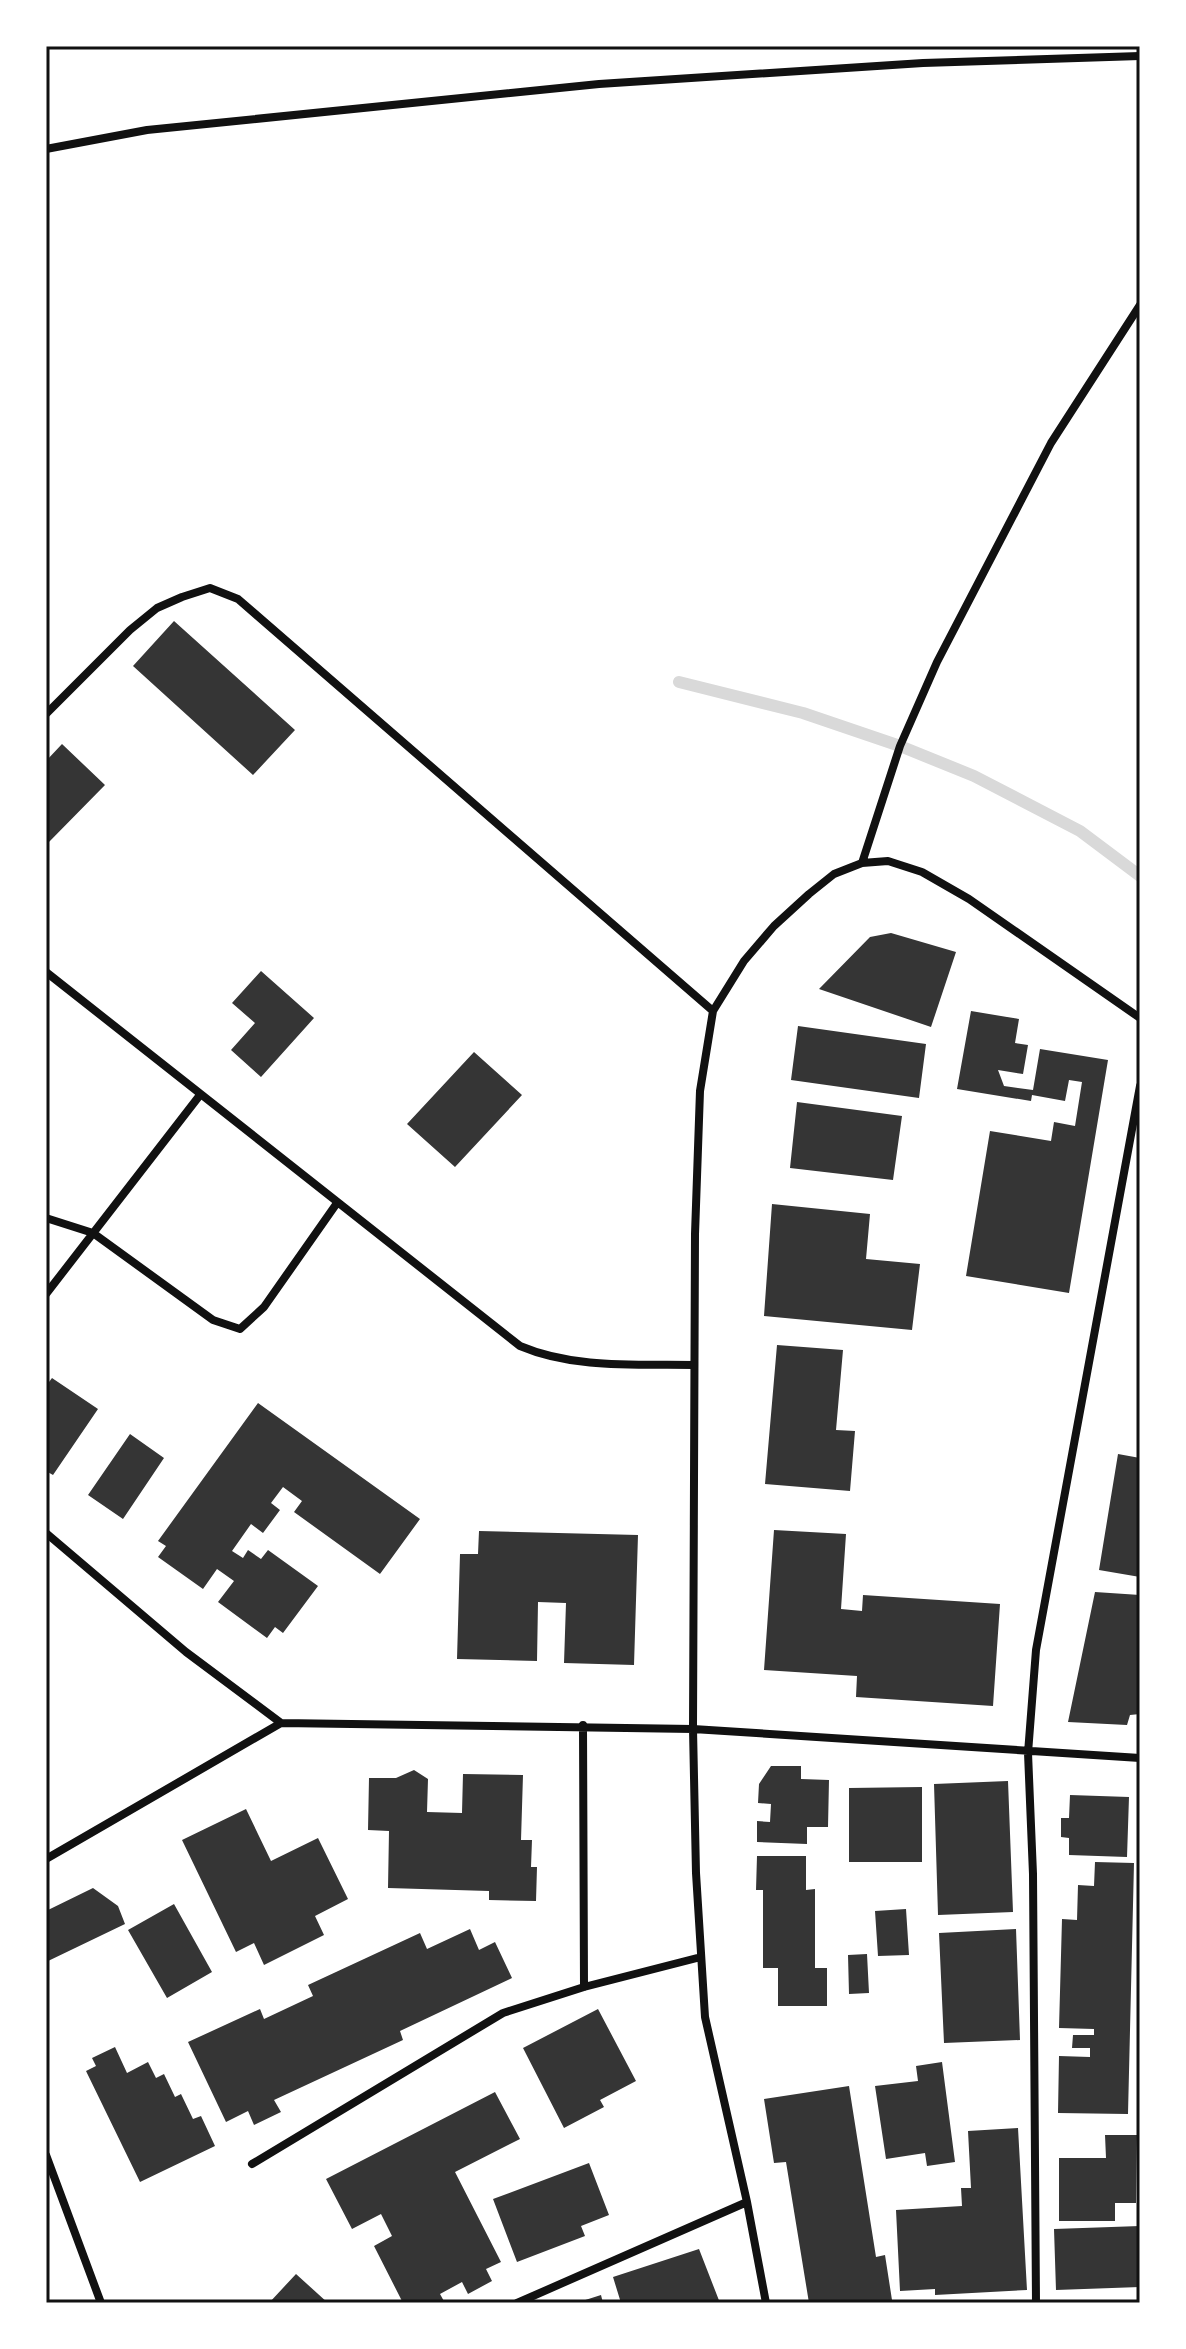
<svg xmlns="http://www.w3.org/2000/svg" width="1186" height="2349" viewBox="0 0 1186 2349" font-family="Literata,serif">
<style>
.lines{fill:none;stroke-linecap:round;stroke-linejoin:round}
.stream{stroke:#d9d9d9;stroke-width:12}
.building{fill:#353535}
.minor{stroke:#111;stroke-width:8}
.neatline{fill:none;stroke:#111;stroke-width:3}
</style>
<rect width="100%" height="100%" fill="#fff"/>
<g class="lines">
<path class="stream" d="M679,682L803,713L900,746L974,776L1080,831L1140,876"/>
</g>
<path class="building" d="M174,621L295,730L253,775L133,666Z
M62,744L105,785L48,843L46,761Z
M891,933L956,952L931,1027L819,989L870,937Z
M261,971L314,1018L261,1077L231,1050L255,1023L232,1003Z
M971,1011L1019,1019L1015,1043L1028,1045L1023,1074L998,1070L1004,1086L1033,1090L1040,1049L1108,1060L1069,1293L966,1276L990,1131L1051,1141L1054,1122L1075,1126L1082,1082L1069,1080L1065,1101L1032,1095L1031,1101L957,1089Z
M798,1026L926,1044L919,1098L791,1080Z
M474,1052L522,1095L455,1167L407,1124Z
M797,1102L902,1116L893,1180L790,1168Z
M772,1204L870,1214L866,1259L920,1264L912,1330L764,1316Z
M777,1345L843,1350L836,1430L855,1431L850,1491L765,1484Z
M52,1378L98,1409L53,1475L46,1471V1386Z
M258,1403L420,1519L380,1574L294,1512L302,1501L283,1487L271,1503L280,1510L263,1533L251,1524L232,1551L243,1558L248,1550L261,1559L268,1550L318,1586L283,1633L275,1627L267,1638L218,1602L234,1581L217,1569L203,1589L158,1557L166,1546L158,1541Z
M130,1434L164,1458L123,1519L88,1495Z
M1118,1454L1140,1458V1577L1099,1570Z
M774,1530L846,1534L841,1609L862,1611L863,1595L1000,1604L993,1706L856,1697L857,1676L764,1670Z
M479,1531L638,1535L634,1665L564,1663L566,1603L538,1602L537,1661L457,1659L460,1554H478Z
M1095,1592L1140,1595V1714L1130,1715L1127,1725L1068,1722Z
M771,1766H801V1779L829,1780L828,1827H807V1844L757,1842V1821L770,1822L771,1804L758,1803L759,1784Z
M414,1770L428,1779L427,1812L462,1813L463,1774L523,1775L521,1840H532L531,1867H537L536,1901L489,1900V1891L388,1888L389,1831L368,1830L369,1778H396Z
M1008,1781L1013,1912L938,1915L934,1784Z
M922,1787V1862H849V1788Z
M1070,1795L1129,1797L1127,1857L1069,1855V1838L1061,1837V1818H1069Z
M246,1809L271,1861L318,1838L348,1899L315,1916L324,1935L264,1965L254,1943L236,1952L182,1840Z
M757,1856H806V1890L815,1889V1968H827V2006H778V1968H763V1890H756Z
M1095,1862L1134,1863L1128,2114L1058,2113L1059,2056L1090,2057V2048H1072L1073,2035H1094V2029L1059,2028L1062,1919L1077,1920L1078,1885L1094,1886Z
M93,1888L118,1906L125,1924L46,1962V1911Z
M174,1904L212,1972L167,1998L128,1930Z
M906,1909L909,1955L878,1956L875,1911Z
M470,1929L479,1950L495,1942L512,1978L400,2031L403,2040L274,2100L281,2112L254,2125L248,2111L226,2122L188,2042L260,2009L264,2019L313,1996L308,1985L420,1933L427,1949Z
M1016,1929L1020,2040L944,2043L939,1933Z
M867,1954L869,1993L849,1994L848,1955Z
M598,2009L636,2081L600,2100L604,2107L564,2128L523,2048Z
M115,2047L127,2073L148,2062L156,2078L164,2074L175,2097L181,2094L193,2119L201,2116L215,2146L140,2182L86,2071L96,2066L92,2058Z
M942,2062L955,2162L927,2166L925,2153L886,2159L875,2086L918,2081L916,2066Z
M849,2086L876,2257L885,2255L892,2300L873,2303H809L786,2162L774,2163L764,2099Z
M495,2092L520,2139L455,2172L501,2262L486,2269L492,2281L468,2294L462,2282L440,2294L445,2303H403L374,2246L392,2236L381,2214L352,2229L326,2179Z
M1018,2128L1027,2290L935,2295V2289L900,2291L896,2210L962,2206L961,2188H971L968,2131Z
M1105,2135H1137L1136,2203H1115V2221H1059V2158H1106Z
M589,2163L609,2215L581,2226L585,2236L517,2262L493,2199Z
M1140,2226V2287L1056,2290L1054,2229Z
M699,2249L720,2303H621L613,2277Z
M296,2274L328,2303H269Z
M601,2295L603,2303H579V2302Z"/>
<g class="lines">
<path class="minor" d="M46,149L147,130L599,84L923,63L1140,56
M46,714L130,630L157,608L182,597L210,588L238,599L713,1011
M862,863L900,746L937,662L1051,443L1140,305
M46,972L520,1346C574,1369 636,1364 694,1365
M46,1218L93,1233L213,1320L240,1329L264,1307L337,1203
M46,1294L200,1095
M46,1533L186,1652L281,1723L693,1729L1140,1758
M583,1725L584,1987
M46,1859L281,1723
M46,2155L101,2303
M252,2164L503,2013L584,1987L701,1957
M517,2303L747,2202
M766,2303L747,2202L705,2017L696,1873L693,1729L695,1234L700,1091L713,1011L744,961L774,926L809,894L834,874L862,863L888,861L922,872L969,899L1140,1018
M1036,2303L1033,1874L1028,1753L1036,1650L1140,1086"/>
</g>
<rect width="1186" height="2349" fill="none" stroke="#ffffff" stroke-width="96"/>
<rect x="48" y="48" width="1090" height="2253" class="neatline"/>
</svg>
